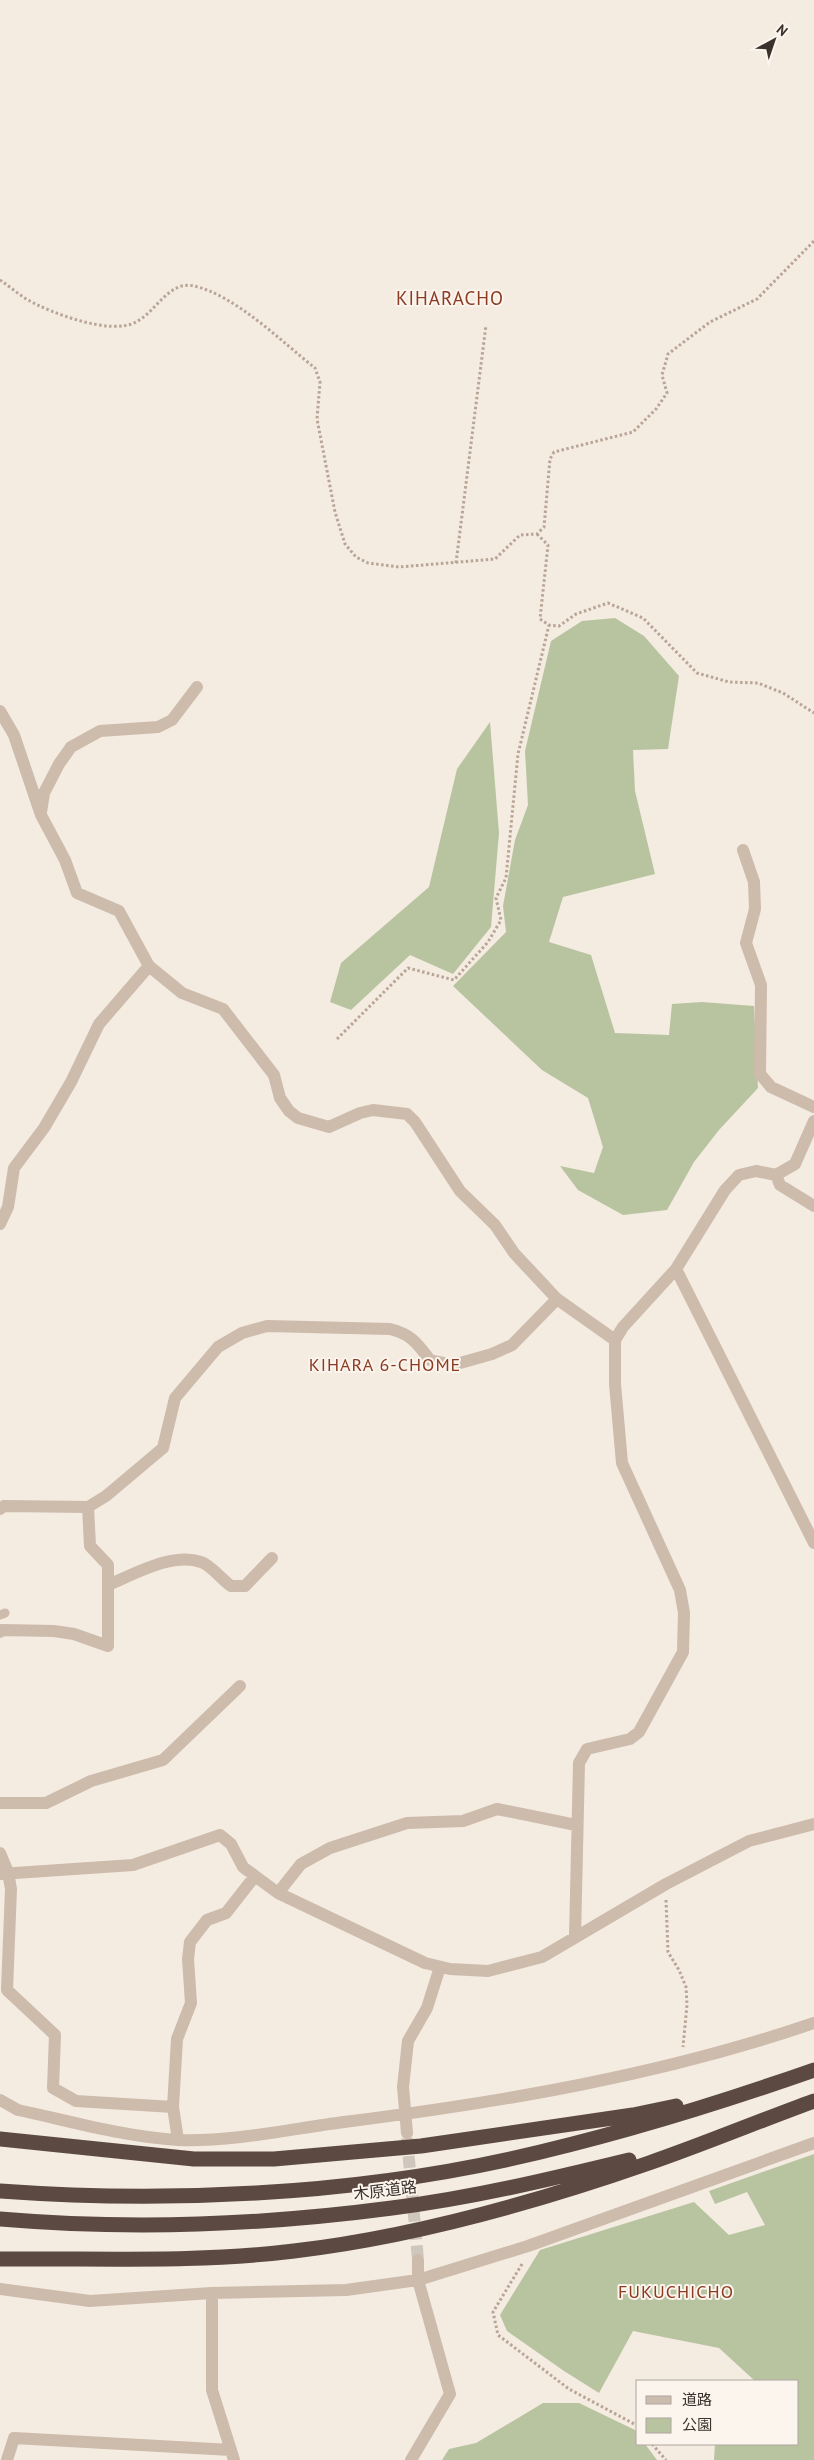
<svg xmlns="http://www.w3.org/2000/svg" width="814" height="2460" viewBox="0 0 814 2460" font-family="'PT Sans','Noto Sans JP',sans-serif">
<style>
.green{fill:#b8c4a0}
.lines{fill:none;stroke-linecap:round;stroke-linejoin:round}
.minor-tunnel{stroke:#cfc6bd;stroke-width:12;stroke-dasharray:12 6;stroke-linecap:butt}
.path{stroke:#b9a596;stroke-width:3;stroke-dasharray:2.5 2.5;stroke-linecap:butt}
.service{stroke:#cdbbac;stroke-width:9}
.minor{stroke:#cdbbac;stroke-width:12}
.motorway{stroke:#5c4a42;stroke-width:15}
.labels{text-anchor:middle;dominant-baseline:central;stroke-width:4;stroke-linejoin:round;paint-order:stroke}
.street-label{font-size:16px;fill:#3b302b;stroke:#fbf5ee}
.neighbourhood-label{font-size:18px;letter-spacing:1px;fill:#8c3b22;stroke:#fbf5ee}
.quarter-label{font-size:19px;letter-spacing:1px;fill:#8c3b22;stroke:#fbf5ee}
</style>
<rect width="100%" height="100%" fill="#f4ebe1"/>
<path class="green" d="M615,618L644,636L679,676L668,749L633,750L635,791L655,874L563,897L549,942L591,955L615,1033L669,1035L672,1004L702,1002L754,1006L758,1088L719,1130L694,1162L667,1210L623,1215L578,1190L560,1166L594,1173L603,1147L588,1098L542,1070L453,986L506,932L503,906L515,840L528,805L525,751L551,641L582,621Z
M490,722L499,833L491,927L453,974L410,955L351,1010L330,1002L341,963L429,887L457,769Z
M814,2154V2460H714L715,2444H798V2381H755L719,2348L633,2331L599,2393L564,2371L507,2331L500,2315L540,2250L694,2202L729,2235L765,2225L747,2192L715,2204L709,2191Z
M543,2403H579L635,2430L638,2434V2444H645L657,2460H442L449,2449L476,2443Z"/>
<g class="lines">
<path class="minor-tunnel" d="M407,2138L418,2260"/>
<path class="path" d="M0,280C9,286 18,294 28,300C51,313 111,336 136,322C156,312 169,280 194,286C235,295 282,342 315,368L320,382L317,419L335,512L345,544L356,557L368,563L399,567L495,559L520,535L537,534L544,527L550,459L554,452L633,432L656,409L667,393L662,375L668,354L710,322L757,299L814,241
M537,534L548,545L540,619L549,625L559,626L576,614L608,603L643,618L697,673L729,682L758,683L783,693L814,713
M456,563L486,325
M337,1039L408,968L454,980L488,942L501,920L496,898L506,878L518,754L549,625
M666,1900L668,1952L679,1970L686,1987L687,2005L683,2047
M522,2264L493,2312L498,2335L569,2389L638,2426
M652,2444L666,2460"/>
<path class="service" d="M0,1615L5,1613"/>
<path class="minor" d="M0,711L14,735L41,815L65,860L77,893L119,911L149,966L182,993L223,1009L274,1075L280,1098L289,1111L298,1118L329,1127L360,1113L373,1110L407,1114L415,1122L460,1191L495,1225L514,1253L557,1299L615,1340
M41,812L44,793L59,764L71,747L100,731L158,727L172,720L197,687
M743,850L754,882L755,909L746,943L761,985L760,1074L771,1087L814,1107
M776,1175L780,1185L814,1206
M0,1224L8,1207L14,1168L44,1128L71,1082L99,1024L149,966
M676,1269L814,1543
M0,1509L4,1506L88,1507L106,1496L163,1448L175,1398L218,1347L242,1333L267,1326L390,1329C411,1334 417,1343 430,1360L453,1365L492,1354L512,1345L557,1299
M108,1585C135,1574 172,1552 201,1562C211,1565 222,1580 231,1586H245L272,1558
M0,1632L2,1630L54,1631L74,1634L108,1646V1565L90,1546L88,1507
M0,1803H46L91,1781L163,1760L240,1686
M0,1853L8,1872L11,1889L7,1990L55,2035L53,2088L76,2101L173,2107L178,2140
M0,1874L133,1865L220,1835L231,1844L243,1867L278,1893L425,1963L450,1969L488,1971L542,1957L666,1884L749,1841L814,1824
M278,1893L301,1864L330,1848L407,1823L463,1821L497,1809L576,1825
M575,1937L579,1763L587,1749L630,1739L639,1732L683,1652L684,1613L680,1590L622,1463L615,1384V1340L623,1327L676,1269L725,1190L739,1175L756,1171L776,1175L795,1164L814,1121
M0,2100L18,2110C70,2121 125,2137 178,2140C233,2142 290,2129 344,2122C503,2102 662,2075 814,2023
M173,2107L177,2039L191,2003L188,1959L190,1942L207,1920L226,1913L255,1876
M407,2133L403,2087L408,2041L427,2008L440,1967
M0,2289L90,2301L212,2293L346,2290L418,2280L528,2246L814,2143
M212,2293V2390L234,2460
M7,2460L14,2438L231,2450
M411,2460L450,2394L418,2280V2260"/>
<path class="motorway" d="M0,2139L194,2159H274L421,2146L633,2115L676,2106
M0,2191C166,2203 347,2195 510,2159C613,2136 714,2105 814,2070
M0,2219C130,2230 263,2225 392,2208C472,2198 551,2179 629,2160
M0,2259C98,2258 197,2263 294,2251C414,2237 534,2203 649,2163C704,2144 759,2121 814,2101"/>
</g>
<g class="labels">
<g class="street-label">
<text transform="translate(385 2190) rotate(-7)">木原道路</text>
</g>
<g class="neighbourhood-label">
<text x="385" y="1364">KIHARA 6-CHOME</text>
<text x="676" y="2291">FUKUCHICHO</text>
</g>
<g class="quarter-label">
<text x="450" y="298">KIHARACHO</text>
</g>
</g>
<rect x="636" y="2380" width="162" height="65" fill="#fbf5ee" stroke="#aea6a0"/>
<rect x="646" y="2396" width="25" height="8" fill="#cdbbac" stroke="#aea6a0"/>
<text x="682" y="2405" font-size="15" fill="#3b302b">道路</text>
<rect x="646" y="2418" width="25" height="15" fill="#b8c4a0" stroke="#aea6a0"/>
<text x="682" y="2430" font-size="15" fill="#3b302b">公園</text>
<g transform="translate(774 40) rotate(40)" stroke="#fbf5ee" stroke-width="4" paint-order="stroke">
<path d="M0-4L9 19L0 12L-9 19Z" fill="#3b302b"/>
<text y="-8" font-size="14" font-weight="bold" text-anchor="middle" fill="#3b302b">N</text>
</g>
</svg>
